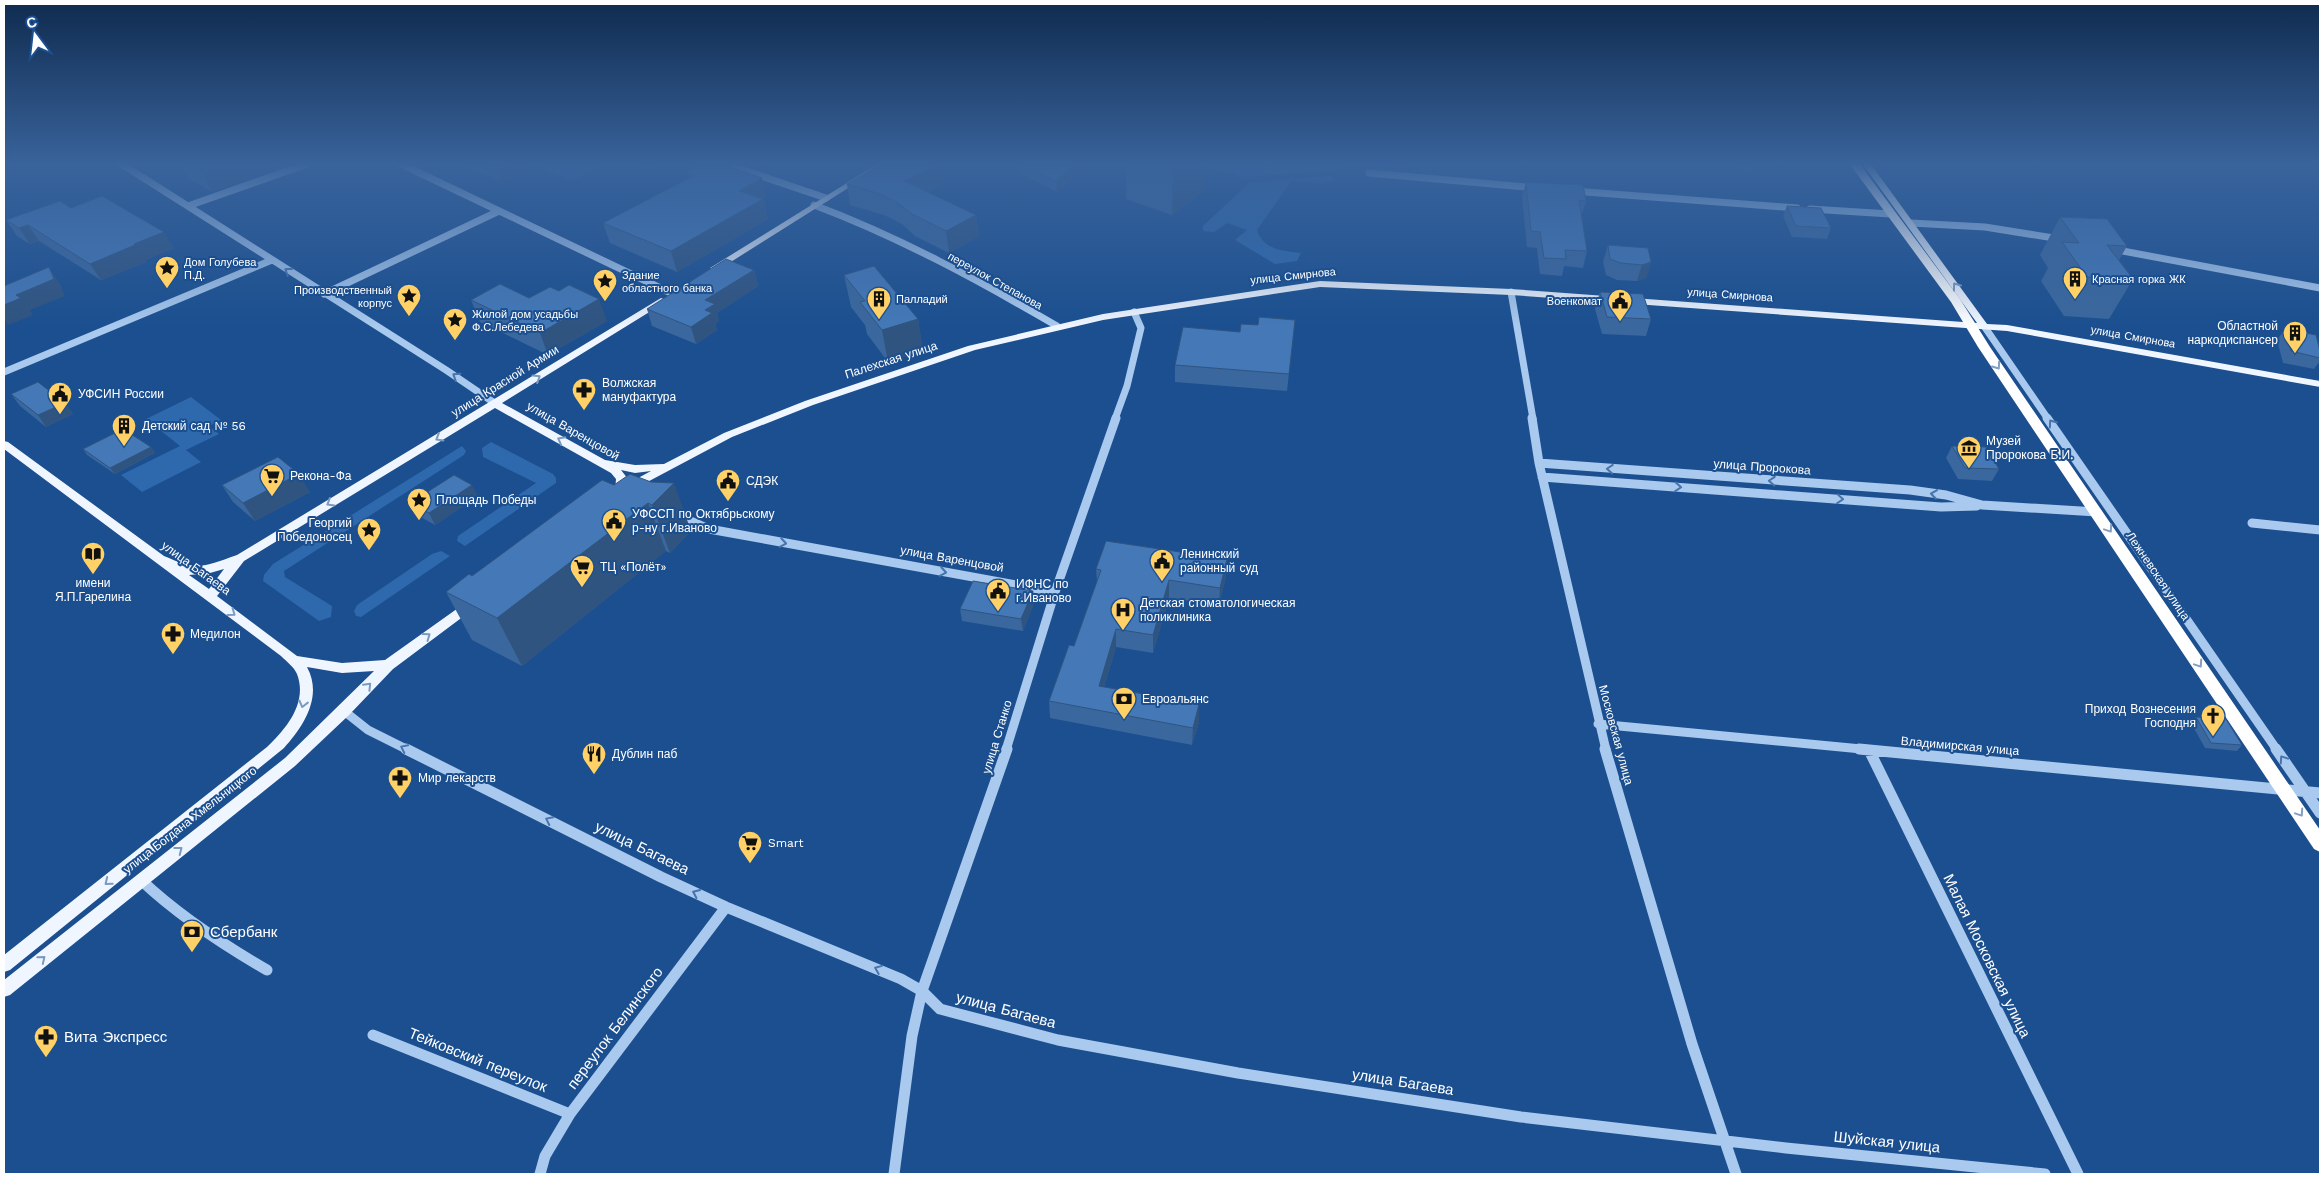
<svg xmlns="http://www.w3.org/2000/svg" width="2324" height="1178" viewBox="0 0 2324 1178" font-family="'Work Sans',sans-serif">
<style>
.green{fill:#2e69ad}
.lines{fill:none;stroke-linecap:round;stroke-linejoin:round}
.minor-far2{stroke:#a9c9ee;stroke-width:7}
.minor-far1{stroke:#a9c9ee;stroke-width:9}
.minor{stroke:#a9c9ee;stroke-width:11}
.major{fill:#f0f6ff;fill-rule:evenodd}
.highway{fill:#fff;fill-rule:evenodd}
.wall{fill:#3a679d}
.shaded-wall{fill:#305480}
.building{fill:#4478b7;stroke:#305480}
.oneway{stroke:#4674ac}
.oneway2{stroke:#7b9ac1}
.oneway3{stroke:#829ec1}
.labels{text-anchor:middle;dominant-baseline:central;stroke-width:4;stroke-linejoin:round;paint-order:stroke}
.far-poi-label{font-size:11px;fill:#fff;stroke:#1b4f8f;text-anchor:start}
.far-street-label{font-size:11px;fill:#fff;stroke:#1b4f8f}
.poi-label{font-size:12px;fill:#fff;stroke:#1b4f8f;text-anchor:start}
.street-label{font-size:12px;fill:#fff;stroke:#1b4f8f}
.near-street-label{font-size:15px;fill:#fff;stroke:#1b4f8f}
.near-poi-label{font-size:15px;fill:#fff;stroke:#1b4f8f;text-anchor:start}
</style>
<rect width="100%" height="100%" fill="#1b4f8f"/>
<path class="green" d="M559,163H607L573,180L544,170Z
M1195,163H1346L1347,169L1243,177Z
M1326,176H1333L1334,181L1321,184L1292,180L1257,230C1263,249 1282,251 1301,253L1297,261L1275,264L1235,240L1247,230L1227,223L1214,232L1203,231V226L1249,183Z
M191,397L221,420L209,426L219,434L186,450L201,462L142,492L121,475L180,446L146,419Z
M491,442L553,474L556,478V483L465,546L457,541L458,536L536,483L483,457L482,448Z
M462,446L466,451L464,455L284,571L285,577L332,606L331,617L319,621L263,581L264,575L273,564Z
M441,551L450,556L361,617L356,616L354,611L357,605L432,554Z"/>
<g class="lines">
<path class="minor-far2" d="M120,163L446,370L496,404
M399,163L673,294
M723,163L826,198
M1369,173L1536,188
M1573,191L1797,208
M814,205C899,237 978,280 1057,326
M188,206L310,163
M1810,209L1891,214
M1911,223L1985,227L2060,239
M2112,249L2320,288
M1511,292L1533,419
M324,294L499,211
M1984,326L2048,419
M4,372L272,260
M1115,419L1127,386L1141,328L1134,312"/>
<path class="minor-far1" d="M1532,418L1539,463L1606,750
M2047,418L2277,750
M1539,463L1910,490L1946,495L1982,505L2097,512
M1542,477L1941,507L1977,506
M677,515L709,529L1055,592
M2252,523L2320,530
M344,711L368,730L408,750
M1598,724L1872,750
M1006,750L1055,592L1116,418"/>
<path class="minor" d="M406,749L661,877L726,907L901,979L922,991L940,1009L1058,1040L1238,1073L1521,1117L1786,1148L2045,1174
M1605,749L1692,1044L1736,1174
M1859,749L2320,793
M2276,749L2320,813
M1869,750L2078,1174
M141,880C179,916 222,944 267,970
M373,1035L570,1114
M540,1174L545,1156L570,1114L726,907
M894,1174L912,1036L922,991L1007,749"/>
<path class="major" d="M879,163H888L718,270H712L710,268Z
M1862,163H1870L1987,324L2007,325L2320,381V387L2007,331L1511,295L1320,287L1103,320L975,350L813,405L732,437L621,496L615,492L616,479L611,473L495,408L244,561L217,596L297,656L342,663L385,660L468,601H476L478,604L476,607L393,669L349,715L295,766L10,995L4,997V980L285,758L374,671L342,673L307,667C323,696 304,726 284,748L10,970L4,972V955L267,747C286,729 308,703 297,674C294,667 287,662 281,656L4,449V441L8,442L164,556C198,571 203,567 237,555L661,298L664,299V303L502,403L605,460L635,465L664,464L724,433L805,401L968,346L1103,314L1320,281L1511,289L1977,323ZM621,470L635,473L651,471L627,484L628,479ZM224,569L209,589L189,575L210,573Z"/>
<path class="highway" d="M1849,163H1859L1960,299L1990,347L2320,830V852L2314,849L1978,347L1951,302Z"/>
</g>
<path class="wall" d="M180,163H269L272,169L212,192L188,178Z
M456,163H541L501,181Z
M628,163H664L648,170Z
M942,163L944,183L927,192L976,215L979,236L949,253L915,236L902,224L884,215L850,205L847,184Z
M1017,163H1090L1057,192L1018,172Z
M1126,163H1204L1203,191L1172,215L1126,199Z
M1379,163H1409L1402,169Z
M1736,163H1752L1753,166L1751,172L1737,170Z
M686,171L766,197L763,199L768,219L677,272L610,243L603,223L688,179Z
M1526,182L1586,201L1581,217L1587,251L1583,268L1564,266L1562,276L1540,274L1537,248L1527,247L1522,197Z
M1787,206L1831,228L1827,239L1792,237L1783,216Z
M71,208L174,248L145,260L146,262L101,280L39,241L30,244L17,236L6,220Z
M2060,217L2127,246L2119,260L2133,279L2109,319L2064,316L2041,281L2048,268L2040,255Z
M1608,245L1651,262L1646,278L1637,281L1617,280L1606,275L1603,262Z
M754,270L758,286L717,313L719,321L715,324L717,330L696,344L652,326L647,309Z
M844,275L918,319L923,351L888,362L867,334L865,325L851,307Z
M1600,292L1651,319L1646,336L1602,334L1595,309Z
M529,298L607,321L548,355L480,322L471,300Z
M1295,320L1287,391L1175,382V365L1240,332L1258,325Z
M2285,329L2320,351V361L2314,369L2283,363L2277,340Z
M11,394L65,403L73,414L46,427L20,406Z
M1952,446L1999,469L1992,481L1958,479L1946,458Z
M151,447L155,453L115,474L87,455L83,449Z
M651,482L691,531L670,553L666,551L522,666L472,640L446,592L614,485Z
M222,485L310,492L255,521L233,502Z
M478,496L435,525L417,515L410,503Z
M1227,559L1226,576L1219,605L1169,598L1153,653L1116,647L1104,687L1199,722L1192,745L1050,718L1049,701L1074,646L1097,581L1096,569Z
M1033,591L1034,603L1023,631L962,621L960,609Z
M2196,717L2242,745L2237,751L2205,748L2191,723Z"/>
<path class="shaded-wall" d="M196,163H269L272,169L212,192Z
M515,163H541L501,181L497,170Z
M645,163H664L648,170Z
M942,163L944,183L907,201L904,181Z
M1077,163H1090L1057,192L1056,181Z
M1173,163H1204L1203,191L1172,215Z
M1403,163H1409L1402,169Z
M762,178L766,197L763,199L768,219L677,272L671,251L739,191Z
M976,215L979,236L949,253L946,231Z
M28,225L39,241L30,244L19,228Z
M164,232L174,248L145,260L146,262L101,280L90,264L134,244Z
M1651,262L1646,278L1637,281L1642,265Z
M49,267L60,284L65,296L30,310L33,315L8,325L4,318V305Z
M754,270L758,286L717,313L719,321L715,324L717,330L696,344L691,327L705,310V300Z
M599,299L607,321L548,355L540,333Z
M918,319L923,351L888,362L882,330Z
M65,403L73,414L46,427L38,415Z
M151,447L155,453L115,474L110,468Z
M299,474L310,492L255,521L243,503Z
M674,483L691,531L670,553L652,505Z
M472,485L478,496L435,525L429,513Z
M648,503L666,551L522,666L497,618Z
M1227,559L1226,576L1219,605L1220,588Z
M1169,580V598L1153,653V635Z
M1033,591L1034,603L1023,631L1021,619Z
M1116,629V647L1099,703V686Z
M1199,704V722L1192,745L1193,728Z"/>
<path class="building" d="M478,163H515L497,170Z
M702,163H718L762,178L739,191L763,199L671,251L603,223L695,175L686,171Z
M883,163H941L904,181L976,215L946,231L912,214L898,203L880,194L847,184Z
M1019,163H1077L1056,181Z
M1739,163H1752L1753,166L1739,165Z
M1526,182L1583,185L1586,201L1579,200L1587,251L1565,250L1566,259L1544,258L1540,232L1531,231Z
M102,196L164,232L134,244L135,245L90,264L28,225L19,228L6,220L60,201L71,208Z
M1787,206L1821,208L1831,228L1796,226Z
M2060,217L2107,219L2127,246L2107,245L2133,279L2087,277L2062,242L2079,243Z
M1608,245L1648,248L1651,262L1642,265L1621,263L1610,259Z
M726,259L754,270L705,300L715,304L705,310L712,313L691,327L647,309Z
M874,266L918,319L882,330L860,302L865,301L844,275Z
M49,267L54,279L16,295L21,298L4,305V286Z
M500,284L529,298L550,287L559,291L569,285L599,299L540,333L471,300Z
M1600,292L1643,294L1651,319L1607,317Z
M1259,317L1295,320L1289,374L1175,365L1183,327L1240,332L1241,324L1258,325Z
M2285,329L2316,335L2320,351V358L2291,351Z
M38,382L65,403L38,415L11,394Z
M123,429L151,447L110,468L83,449Z
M1952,446L1986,447L1999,469L1965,468Z
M278,457L299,474L243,503L222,485Z
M630,474L651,482L674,483L652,505L648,503L497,618L446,592L469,574L472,576L602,480L614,485Z
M454,475L472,485L429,513L410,503Z
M1106,541L1227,559L1220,588L1169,580L1153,635L1116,629L1099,686L1199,704L1193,728L1049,701L1069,645L1074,646L1101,570L1096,569Z
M973,581L1033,591L1021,619L960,609Z
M2196,717L2226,719L2242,745L2211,743Z"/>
<defs><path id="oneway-chevron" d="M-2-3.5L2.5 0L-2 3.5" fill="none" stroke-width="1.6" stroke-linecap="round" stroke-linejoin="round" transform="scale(1.25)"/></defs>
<g class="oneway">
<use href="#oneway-chevron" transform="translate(288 271) rotate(-147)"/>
<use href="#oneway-chevron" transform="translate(456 376) rotate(-147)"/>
<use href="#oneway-chevron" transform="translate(2052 423) rotate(-125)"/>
<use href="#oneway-chevron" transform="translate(1610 469) rotate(-176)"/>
<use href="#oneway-chevron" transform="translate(1772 481) rotate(-176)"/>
<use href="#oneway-chevron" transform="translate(1678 487) rotate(4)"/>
<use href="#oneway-chevron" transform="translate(1934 494) rotate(-172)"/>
<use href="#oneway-chevron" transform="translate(1840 499) rotate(4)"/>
<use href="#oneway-chevron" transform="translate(783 543) rotate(10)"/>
<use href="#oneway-chevron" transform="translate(943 572) rotate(10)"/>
<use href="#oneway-chevron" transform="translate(404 748) rotate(-154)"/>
<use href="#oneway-chevron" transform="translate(2283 759) rotate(-124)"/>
<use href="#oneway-chevron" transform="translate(549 820) rotate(-154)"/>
<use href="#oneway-chevron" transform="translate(696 893) rotate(-155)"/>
<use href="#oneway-chevron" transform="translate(878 969) rotate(-158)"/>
</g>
<g class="oneway2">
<use href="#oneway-chevron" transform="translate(1956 286) rotate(-126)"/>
<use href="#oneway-chevron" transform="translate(537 378) rotate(-32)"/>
<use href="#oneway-chevron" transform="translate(439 438) rotate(149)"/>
<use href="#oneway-chevron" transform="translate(561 440) rotate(-152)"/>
<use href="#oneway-chevron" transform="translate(330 503) rotate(149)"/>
<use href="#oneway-chevron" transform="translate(232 613) rotate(36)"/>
<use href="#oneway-chevron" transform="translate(427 636) rotate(-36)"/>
<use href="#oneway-chevron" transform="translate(368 686) rotate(-46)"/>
<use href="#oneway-chevron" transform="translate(303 704) rotate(104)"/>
<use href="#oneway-chevron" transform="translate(179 850) rotate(-38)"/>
<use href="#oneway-chevron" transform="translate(108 882) rotate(141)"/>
<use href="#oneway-chevron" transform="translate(42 959) rotate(-39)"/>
</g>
<g class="oneway3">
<use href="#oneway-chevron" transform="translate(1997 366) rotate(55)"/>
<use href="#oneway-chevron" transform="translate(2109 529) rotate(56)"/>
<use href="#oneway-chevron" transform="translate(2199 664) rotate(56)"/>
<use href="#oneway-chevron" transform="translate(2300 813) rotate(56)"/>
</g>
<linearGradient id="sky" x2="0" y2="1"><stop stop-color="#0f2b4f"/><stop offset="0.5" stop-color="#39639b"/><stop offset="1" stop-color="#39639b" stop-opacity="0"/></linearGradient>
<rect width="2324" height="327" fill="url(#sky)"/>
<defs>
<symbol id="sight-pin" viewBox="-11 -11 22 30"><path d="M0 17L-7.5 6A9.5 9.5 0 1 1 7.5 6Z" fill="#ffd166" stroke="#1b4f8f"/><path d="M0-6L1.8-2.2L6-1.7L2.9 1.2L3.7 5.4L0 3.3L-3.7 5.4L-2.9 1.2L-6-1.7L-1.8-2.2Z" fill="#111"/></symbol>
<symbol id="building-pin" viewBox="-11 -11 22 30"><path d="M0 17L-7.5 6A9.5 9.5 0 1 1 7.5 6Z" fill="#ffd166" stroke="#1b4f8f"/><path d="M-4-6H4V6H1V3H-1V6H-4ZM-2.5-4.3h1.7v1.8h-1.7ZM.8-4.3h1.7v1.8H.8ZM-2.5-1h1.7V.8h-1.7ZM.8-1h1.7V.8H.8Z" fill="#111"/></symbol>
<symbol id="civic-pin" viewBox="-11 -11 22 30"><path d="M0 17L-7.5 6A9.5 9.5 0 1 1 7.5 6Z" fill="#ffd166" stroke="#1b4f8f"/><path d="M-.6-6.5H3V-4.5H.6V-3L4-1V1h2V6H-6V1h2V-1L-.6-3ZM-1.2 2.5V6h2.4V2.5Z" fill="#111"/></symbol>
<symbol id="pharmacy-pin" viewBox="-11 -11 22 30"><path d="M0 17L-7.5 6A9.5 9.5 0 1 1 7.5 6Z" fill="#ffd166" stroke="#1b4f8f"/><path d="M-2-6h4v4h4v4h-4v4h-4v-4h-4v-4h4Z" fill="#111"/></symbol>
<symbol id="museum-pin" viewBox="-11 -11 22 30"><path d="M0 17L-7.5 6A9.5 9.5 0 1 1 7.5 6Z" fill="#ffd166" stroke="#1b4f8f"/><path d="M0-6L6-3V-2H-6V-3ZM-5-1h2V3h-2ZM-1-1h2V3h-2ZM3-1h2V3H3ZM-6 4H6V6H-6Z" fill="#111"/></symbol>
<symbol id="supermarket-pin" viewBox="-11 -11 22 30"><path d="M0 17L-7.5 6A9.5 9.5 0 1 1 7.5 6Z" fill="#ffd166" stroke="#1b4f8f"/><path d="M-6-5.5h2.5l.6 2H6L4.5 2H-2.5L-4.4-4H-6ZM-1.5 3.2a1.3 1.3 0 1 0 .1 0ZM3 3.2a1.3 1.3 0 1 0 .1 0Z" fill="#111"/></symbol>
<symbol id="library-pin" viewBox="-11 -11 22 30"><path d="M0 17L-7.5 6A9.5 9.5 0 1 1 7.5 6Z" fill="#ffd166" stroke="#1b4f8f"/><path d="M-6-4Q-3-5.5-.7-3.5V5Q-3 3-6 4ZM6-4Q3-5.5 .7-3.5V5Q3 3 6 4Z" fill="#111"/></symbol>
<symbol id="hospital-pin" viewBox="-11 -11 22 30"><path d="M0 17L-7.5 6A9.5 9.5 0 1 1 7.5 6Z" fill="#ffd166" stroke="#1b4f8f"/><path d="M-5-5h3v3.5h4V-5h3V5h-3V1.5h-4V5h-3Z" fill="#111"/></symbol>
<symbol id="bank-pin" viewBox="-11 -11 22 30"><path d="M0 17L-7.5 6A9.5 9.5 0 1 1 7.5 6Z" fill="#ffd166" stroke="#1b4f8f"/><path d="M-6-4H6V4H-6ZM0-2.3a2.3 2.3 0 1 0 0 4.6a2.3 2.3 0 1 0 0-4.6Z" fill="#111"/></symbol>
<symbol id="church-pin" viewBox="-11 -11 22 30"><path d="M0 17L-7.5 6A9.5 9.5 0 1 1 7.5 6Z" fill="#ffd166" stroke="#1b4f8f"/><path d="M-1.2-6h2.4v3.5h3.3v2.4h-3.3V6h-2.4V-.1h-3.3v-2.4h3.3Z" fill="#111"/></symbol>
<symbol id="restaurant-pin" viewBox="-11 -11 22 30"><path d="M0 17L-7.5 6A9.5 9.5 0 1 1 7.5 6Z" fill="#ffd166" stroke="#1b4f8f"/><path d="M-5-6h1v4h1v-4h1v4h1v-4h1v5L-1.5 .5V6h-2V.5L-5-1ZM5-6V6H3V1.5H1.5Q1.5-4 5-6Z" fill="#111"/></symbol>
</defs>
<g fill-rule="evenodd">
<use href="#sight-pin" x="153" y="254" width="28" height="38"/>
<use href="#building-pin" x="2061" y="265" width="28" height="38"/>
<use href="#sight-pin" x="591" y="267" width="28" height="38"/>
<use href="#sight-pin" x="395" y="282" width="28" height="38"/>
<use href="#building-pin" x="865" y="285" width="28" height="38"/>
<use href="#civic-pin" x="1606" y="287" width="28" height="38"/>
<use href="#sight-pin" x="441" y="306" width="28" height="38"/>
<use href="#building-pin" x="2281" y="319" width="28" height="38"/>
<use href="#pharmacy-pin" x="570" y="376" width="28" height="38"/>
<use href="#civic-pin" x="46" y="380" width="28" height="38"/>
<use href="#building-pin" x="110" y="412" width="28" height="38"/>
<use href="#museum-pin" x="1955" y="434" width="28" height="38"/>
<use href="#supermarket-pin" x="258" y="462" width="28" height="38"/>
<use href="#civic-pin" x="714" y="467" width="28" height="38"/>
<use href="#sight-pin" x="405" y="486" width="28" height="38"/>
<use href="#civic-pin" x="600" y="507" width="28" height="38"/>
<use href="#sight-pin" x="355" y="516" width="28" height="38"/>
<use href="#library-pin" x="79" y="540" width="28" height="38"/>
<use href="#civic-pin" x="1148" y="547" width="28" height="38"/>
<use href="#supermarket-pin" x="568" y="553" width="28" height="38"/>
<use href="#civic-pin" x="984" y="577" width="28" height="38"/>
<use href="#hospital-pin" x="1109" y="596" width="28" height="38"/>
<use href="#pharmacy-pin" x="159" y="620" width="28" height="38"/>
<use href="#bank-pin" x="1110" y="685" width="28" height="38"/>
<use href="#church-pin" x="2199" y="702" width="28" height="38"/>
<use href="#restaurant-pin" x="580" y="740" width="28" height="38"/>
<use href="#pharmacy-pin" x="386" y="764" width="28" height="38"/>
<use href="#supermarket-pin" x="736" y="829" width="28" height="38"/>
<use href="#bank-pin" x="178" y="918" width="28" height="38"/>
<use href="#pharmacy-pin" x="32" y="1023" width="28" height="38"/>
</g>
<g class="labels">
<g class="far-poi-label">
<text x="184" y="262">Дом Голубева<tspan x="184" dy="13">П.Д.</tspan></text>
<text x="622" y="275">Здание<tspan x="622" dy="13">областного банка</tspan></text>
<text x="2092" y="279">Красная горка ЖК</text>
<text x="392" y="290" text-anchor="end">Производственный<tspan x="392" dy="13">корпус</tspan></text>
<text x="896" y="299">Палладий</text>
<text x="1602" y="301" text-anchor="end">Военкомат</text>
<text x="472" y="314">Жилой дом усадьбы<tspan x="472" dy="13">Ф.С.Лебедева</tspan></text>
</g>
<g class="far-street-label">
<text transform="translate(1293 276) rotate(-6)">улица Смирнова</text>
<text transform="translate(995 281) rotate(29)">переулок Степанова</text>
<text transform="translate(1730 295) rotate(4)">улица Смирнова</text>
<text transform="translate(2133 337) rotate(10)">улица Смирнова</text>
</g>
<g class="poi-label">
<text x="2278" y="326" text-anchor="end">Областной<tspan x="2278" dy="14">наркодиспансер</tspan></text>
<text x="602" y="383">Волжская<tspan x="602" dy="14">мануфактура</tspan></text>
<text x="78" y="394">УФСИН России</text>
<text x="142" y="426">Детский сад № 56</text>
<text x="1986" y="441">Музей<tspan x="1986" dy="14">Пророкова Б.И.</tspan></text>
<text x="290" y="476">Рекона-Фа</text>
<text x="746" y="481">СДЭК</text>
<text x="436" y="500">Площадь Победы</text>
<text x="632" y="514">УФССП по Октябрьскому<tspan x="632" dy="14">р-ну г.Иваново</tspan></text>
<text x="352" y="523" text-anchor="end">Георгий<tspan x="352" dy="14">Победоносец</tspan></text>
<text x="1180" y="554">Ленинский<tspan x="1180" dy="14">районный суд</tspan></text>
<text x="600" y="567">ТЦ «Полёт»</text>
<text x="93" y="583" text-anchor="middle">имени<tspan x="93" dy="14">Я.П.Гарелина</tspan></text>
<text x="1016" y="584">ИФНС по<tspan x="1016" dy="14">г.Иваново</tspan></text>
<text x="1140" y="603">Детская стоматологическая<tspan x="1140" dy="14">поликлиника</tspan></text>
<text x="190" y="634">Медилон</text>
<text x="1142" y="699">Евроальянс</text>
<text x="2196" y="709" text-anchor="end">Приход Вознесения<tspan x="2196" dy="14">Господня</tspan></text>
<text x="612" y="754">Дублин паб</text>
<text x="418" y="778">Мир лекарств</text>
<text x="768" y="843">Smart</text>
</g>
<g class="street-label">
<text transform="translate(891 360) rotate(-18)">Палехская улица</text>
<text transform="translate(505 381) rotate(-32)">улица Красной Армии</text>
<text transform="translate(573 431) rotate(30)">улица Варенцовой</text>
<text transform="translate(1762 467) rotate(4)">улица Пророкова</text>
<text transform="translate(952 559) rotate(10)">улица Варенцовой</text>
<text transform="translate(196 568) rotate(36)">улица Багаева</text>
<text transform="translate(2158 576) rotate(56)">Лежневская улица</text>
<text transform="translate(1616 735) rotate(75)">Московская улица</text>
<text transform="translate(997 737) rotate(-73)">улица Станко</text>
<text transform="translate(1960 746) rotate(5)">Владимирская улица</text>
<text transform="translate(190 820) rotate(-38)">улица Богдана Хмельницкого</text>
</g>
<g class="near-street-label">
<text transform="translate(642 848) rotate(26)">улица Багаева</text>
<text transform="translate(1987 956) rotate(64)">Малая Московская улица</text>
<text transform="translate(1006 1010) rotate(15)">улица Багаева</text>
<text transform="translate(615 1028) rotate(-53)">переулок Белинского</text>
<text transform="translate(478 1060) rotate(22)">Тейковский переулок</text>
<text transform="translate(1403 1082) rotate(9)">улица Багаева</text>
<text transform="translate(1887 1142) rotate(6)">Шуйская улица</text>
</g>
<g class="near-poi-label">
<text x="210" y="932">Сбербанк</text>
<text x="64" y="1037">Вита Экспресс</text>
</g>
</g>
<rect width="2324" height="1178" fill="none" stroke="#ffffff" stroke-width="10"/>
<g transform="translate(35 35) rotate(345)" stroke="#1b4f8f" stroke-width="4" paint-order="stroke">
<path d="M0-4L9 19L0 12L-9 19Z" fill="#ffffff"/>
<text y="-8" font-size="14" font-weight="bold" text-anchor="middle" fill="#ffffff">С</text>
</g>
</svg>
